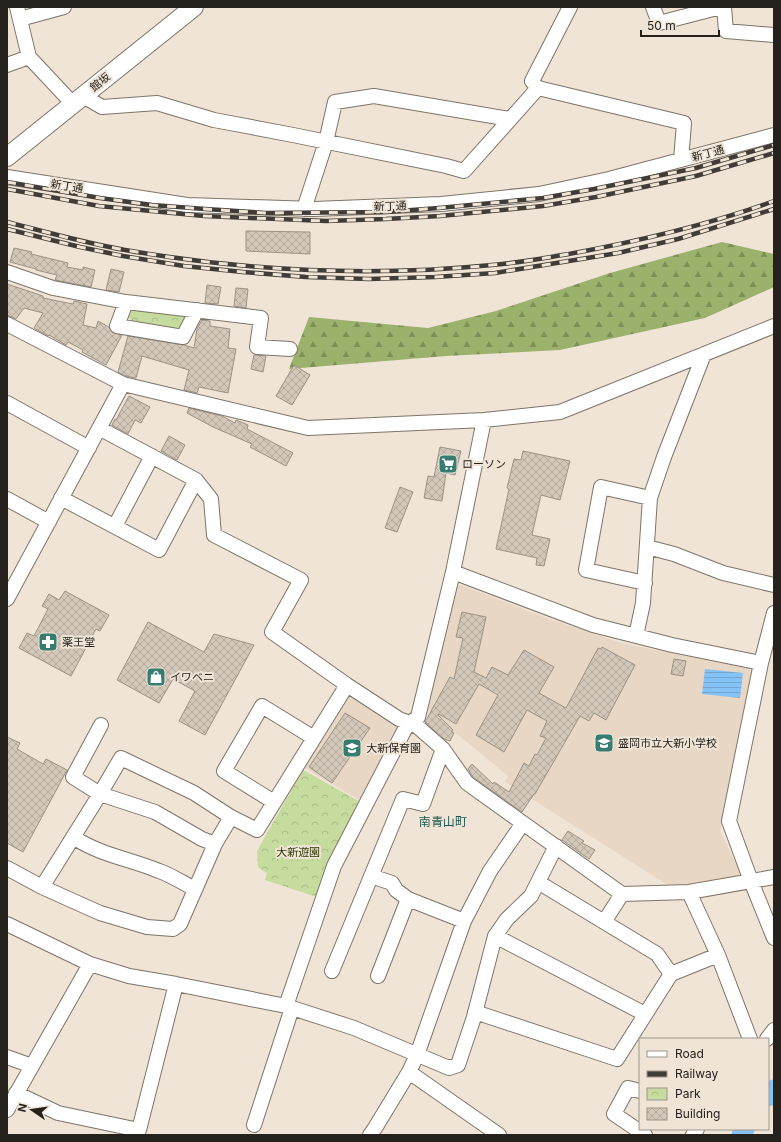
<svg xmlns="http://www.w3.org/2000/svg" width="781" height="1142" viewBox="0 0 781 1142" font-family="Inter,'Noto Sans JP',sans-serif">
<style>
.built{fill:#e7d7c4}
.forest{fill:url(#forest-firs)}
.park{fill:url(#park-crowns)}
.water{fill:url(#water-rules)}
.lines{fill:none;stroke-linecap:round;stroke-linejoin:round}
.river{stroke:#85c2f6;stroke-width:19}
.building{fill:url(#building-cross-hatch);stroke:#9c9285}
.minor-casing{stroke:#7e7468;stroke-width:16}
.major-casing{stroke:#7e7468;stroke-width:20}
.minor{stroke:#fff;stroke-width:14}
.major{stroke:#fff;stroke-width:18}
.rail-casing{stroke:#413c36;stroke-width:4.5}
.rail{stroke:#efe4d6;stroke-width:3;stroke-dasharray:9;stroke-linecap:butt}
.labels{text-anchor:middle;dominant-baseline:central;stroke-width:4;stroke-linejoin:round;paint-order:stroke}
.street-label{font-size:11px;fill:#25211c;stroke:#efe4d6}
.poi-label{font-size:11px;fill:#25211c;stroke:#efe4d6;text-anchor:start}
.park-label{font-size:11px;fill:#2c3a03;stroke:#efe4d6}
.neighbourhood-label{font-size:12px;fill:#1f574e;stroke:#efe4d6}
</style>
<defs>
<pattern id="forest-firs" width="22" height="20" patternUnits="userSpaceOnUse"><rect width="22" height="20" fill="#9bb26c"/><path d="M5 1l3.5 6h-7zM16 11l3.5 6h-7z" fill="#7e9058"/></pattern>
<pattern id="park-crowns" width="20" height="18" patternUnits="userSpaceOnUse"><rect width="20" height="18" fill="#c6db9e"/><path d="M2 6a3 3 0 1 1 6 0M12 15a3 3 0 1 1 6 0" fill="none" stroke="#aabc88"/></pattern>
<pattern id="water-rules" width="6" height="5" patternUnits="userSpaceOnUse"><rect width="6" height="5" fill="#85c2f6"/><path d="M0 2.5h6" fill="none" stroke="#73a6d2"/></pattern>
<pattern id="building-cross-hatch" width="8" height="8" patternUnits="userSpaceOnUse"><rect width="8" height="8" fill="#d2c7b9"/><path d="M0 0l8 8M0 8l8-8" fill="none" stroke="#b4ab9e"/></pattern>
</defs>
<rect width="100%" height="100%" fill="#efe4d6"/>
<path class="built" d="M460,585L552,620L622,643L685,656L751,665L755,672L720,831L740,872L739,876L687,884L668,885L505,782L508,776L428,710L455,593L456,587Z
M351,694L396,723L398,728L363,802L303,767Z"/>
<path class="forest" d="M722,242L774,254V287L705,318L560,350L446,356L289,369L309,317L428,328L496,311L610,273Z"/>
<path class="park" d="M135,306L191,312L180,333L131,320L128,316Z
M303,770L364,804L320,898L265,880L267,873L258,867L257,851Z"/>
<path class="water" d="M705,669L743,673L740,698L702,694Z"/>
<g class="lines">
<path class="river" d="M768,1097L774,1089
M741,1135L745,1129"/>
</g>
<path class="building" d="M246,231L310,232V254L246,251Z
M14,248L32,252L31,254L68,263L67,267L83,270V267L95,270L91,287L55,280L57,275L36,270V269L10,262Z
M111,269L124,272L119,292L106,290Z
M7,284L43,296V298L73,304L74,301L87,304L83,325L96,328L98,321L109,327L112,332L122,335L106,365L82,352L83,350L68,342L66,345L49,335L48,336L34,328L43,313L24,308L16,319L7,315Z
M207,285L221,287L218,304L205,303Z
M236,288L248,289L246,308L234,306Z
M202,320L210,321V326L230,329L228,348L236,349L228,393L199,387L197,393L184,390L189,370L142,356L136,378L126,376L118,372L128,336L184,345L194,348L197,329Z
M254,355L266,356L263,372L251,369Z
M294,365L310,375L292,405L276,396Z
M129,396L150,407L141,423L135,420L128,434L112,425L115,419L116,420Z
M189,408L222,416L235,423L236,420L248,425L247,429L293,453L286,466L250,447L252,444L213,427L187,413Z
M169,436L185,445L177,460L161,451Z
M440,447L461,451L455,475L446,473L442,501L424,498L428,476L434,477Z
M523,451L570,461L560,500L541,495L532,535L550,539L544,566L536,565L537,558L496,549L509,489L507,488L514,459L521,460Z
M400,487L413,492L397,532L385,528Z
M65,591L109,615L100,631L96,629L71,676L19,648L27,633L34,636L48,609L42,606L49,594L59,600Z
M462,612L486,617L474,672L486,678L492,667L508,675L524,650L554,667L539,693L566,708L598,648L601,649L602,647L635,665L606,720L594,713L589,721L580,716L535,794H534L522,812L473,777L468,769L472,764L493,784L494,782L509,792L524,763L529,766L535,754L537,755L546,738L540,736L547,721L527,710L504,752L476,735L498,695L479,684L456,724L439,714L438,715L453,730L452,732L454,733L450,741L444,739L425,722L450,677L454,679L463,638L456,637Z
M148,622L204,652L214,634L254,645L205,735L179,721L195,691L173,679L159,703L117,680Z
M674,659L686,661L683,676L671,674Z
M345,713L370,728L332,783L309,767Z
M7,737L20,743L17,749L43,764L46,759L67,770L23,852L7,843Z
M568,831L584,841L582,843L595,850L589,859L562,840Z"/>
<g class="lines">
<defs>
<path id="minor" d="M17,7L29,57L73,104
M653,7L659,23L721,7
M724,7L726,31L774,35
M20,19L64,7
M7,65L29,57
M538,88L684,123L681,160
M83,96L102,107L157,103L214,120L293,135L446,166L464,171L538,88L532,81L570,7
M7,177L187,205L314,209L441,204L539,194L609,179L774,135
M304,209L326,142L335,102L374,96L510,119
M7,272L53,288L126,302L261,318L257,347L290,349
M126,302L117,326L183,337L197,310
M7,324L123,384L308,428L484,420L560,412L774,326
M7,403L89,448
M99,428L196,480L211,499L214,535L301,580L272,632L347,685L399,719L410,723L418,727L443,749L467,783L622,894L689,892L774,877
M61,498L159,550L196,480
M7,499L49,522
M115,526L152,456
M647,547L674,554L723,573L774,585
M453,572L593,625L672,645L761,663
M645,583L586,570L601,487L650,498
M7,599L123,384
M774,613L761,663L729,821L751,881L774,938
M636,636L643,603L650,498L664,457L704,354
M101,725L73,777L100,794L155,812L202,839L215,844
M274,802L224,771L262,706L314,738
M231,817L257,830L347,685
M73,837C100,855 130,859 159,871C171,875 183,883 195,889
M7,868L42,887L100,913L147,927L173,929L180,924L215,844L231,817L194,793L121,758L100,794L42,887
M371,876L392,883L396,890L408,899L464,921
M538,882L657,954L671,974
M689,892L718,955L750,1039
M604,922L622,894
M7,924L90,964L129,976L176,984L286,1006L354,1028L449,1068L458,1065L474,1017L495,936L507,919L531,896L556,846
M495,936L645,1014
M332,971L403,799L423,804L443,749
M378,976L408,899
M286,1006L334,866L405,729L410,723L418,717L453,572L484,420
M475,1012L617,1059L671,974L718,955
M767,1039L774,1030
M7,1057L32,1066
M409,1072L499,1135
M640,1091L628,1088L614,1114L645,1135
M16,1093L58,1113L139,1130L176,984
M7,1110L90,964
M254,1125L292,1008
M370,1135L375,1128L409,1072L417,1055L464,921L490,871L523,823
M693,1135L697,1129"/>
<path id="major" d="M7,157L194,7"/>
</defs>
<use href="#minor" class="minor-casing"/>
<use href="#major" class="major-casing"/>
<use href="#minor" class="minor"/>
<use href="#major" class="major"/>
<defs>
<path id="rail" d="M7,182L100,198L152,205L205,209L266,213L385,212L439,208L543,198L594,189L696,168L774,145
M7,189L99,206L204,216L326,221L386,219L440,216L543,206L596,197L696,176L774,153
M7,222C46,232 85,243 125,250C246,271 370,277 492,265C518,263 544,258 569,254C639,241 708,225 774,201
M7,229L80,247L123,256L184,266L243,272L306,277L369,279L435,277L495,273L618,253L678,239L774,209"/>
</defs>
<use href="#rail" class="rail-casing"/>
<use href="#rail" class="rail"/>
</g>
<defs>
<symbol id="supermarket-square" viewBox="-11 -11 22 22"><rect x="-9" y="-9" width="18" height="18" rx="4" fill="#377c70" stroke="#efe4d6"/><path d="M-6-5.5h2.5l.6 2H6L4.5 2H-2.5L-4.4-4H-6ZM-1.5 3.2a1.3 1.3 0 1 0 .1 0ZM3 3.2a1.3 1.3 0 1 0 .1 0Z" fill="#fff"/></symbol>
<symbol id="pharmacy-square" viewBox="-11 -11 22 22"><rect x="-9" y="-9" width="18" height="18" rx="4" fill="#377c70" stroke="#efe4d6"/><path d="M-2-6h4v4h4v4h-4v4h-4v-4h-4v-4h4Z" fill="#fff"/></symbol>
<symbol id="shop-square" viewBox="-11 -11 22 22"><rect x="-9" y="-9" width="18" height="18" rx="4" fill="#377c70" stroke="#efe4d6"/><path d="M-5-2.5h2.3a2.7 3.5 0 0 1 5.4 0H5L5.5 6h-11ZM-1.5-2.5h3a1.5 2.3 0 0 0-3 0Z" fill="#fff"/></symbol>
<symbol id="school-square" viewBox="-11 -11 22 22"><rect x="-9" y="-9" width="18" height="18" rx="4" fill="#377c70" stroke="#efe4d6"/><path d="M0-5L7-2L0 1L-7-2ZM-4 1L0 2.5L4 1V4Q0 6-4 4Z" fill="#fff"/></symbol>
</defs>
<g fill-rule="evenodd">
<use href="#supermarket-square" x="437" y="453" width="22" height="22"/>
<use href="#pharmacy-square" x="37" y="631" width="22" height="22"/>
<use href="#shop-square" x="145" y="666" width="22" height="22"/>
<use href="#school-square" x="593" y="732" width="22" height="22"/>
<use href="#school-square" x="341" y="737" width="22" height="22"/>
</g>
<g class="labels">
<g class="street-label">
<text transform="translate(100 82) rotate(-39)">館坂</text>
<text transform="translate(708 153) rotate(-15)">新丁通</text>
<text transform="translate(67 186) rotate(9)">新丁通</text>
<text transform="translate(390 206) rotate(-2)">新丁通</text>
</g>
<g class="poi-label">
<text x="462" y="464">ローソン</text>
<text x="62" y="642">薬王堂</text>
<text x="170" y="677">イワベニ</text>
<text x="618" y="743">盛岡市立大新小学校</text>
<text x="366" y="748">大新保育園</text>
</g>
<g class="park-label">
<text x="298" y="852">大新遊園</text>
</g>
<g class="neighbourhood-label">
<text x="443" y="821">南青山町</text>
</g>
</g>
<rect width="781" height="1142" fill="none" stroke="#25211c" stroke-width="16"/>
<rect x="639" y="1038" width="130" height="92" fill="#efe4d6" stroke="#9e968c"/>
<rect x="647" y="1051" width="20" height="6" fill="#ffffff" stroke="#9e968c"/>
<text x="675" y="1058" font-size="12" fill="#25211c">Road</text>
<rect x="647" y="1071" width="20" height="6" fill="#413c36" stroke="#9e968c"/>
<text x="675" y="1078" font-size="12" fill="#25211c">Railway</text>
<rect x="647" y="1088" width="20" height="12" fill="url(#park-crowns)" stroke="#9e968c"/>
<text x="675" y="1098" font-size="12" fill="#25211c">Park</text>
<rect x="647" y="1108" width="20" height="12" fill="url(#building-cross-hatch)" stroke="#9e968c"/>
<text x="675" y="1118" font-size="12" fill="#25211c">Building</text>
<g transform="translate(32 1110) rotate(283)" stroke="#efe4d6" stroke-width="3" paint-order="stroke">
<path d="M0-3L7 15L0 10L-7 15Z" fill="#25211c"/>
<text y="-6" font-size="11" font-weight="bold" text-anchor="middle" fill="#25211c">N</text>
</g>
<path d="M641 30v6h78v-6" fill="none" stroke="#25211c" stroke-width="2"/>
<text x="647" y="30" font-size="12" fill="#25211c" stroke="#efe4d6" stroke-width="3" paint-order="stroke">50 m</text>
</svg>
